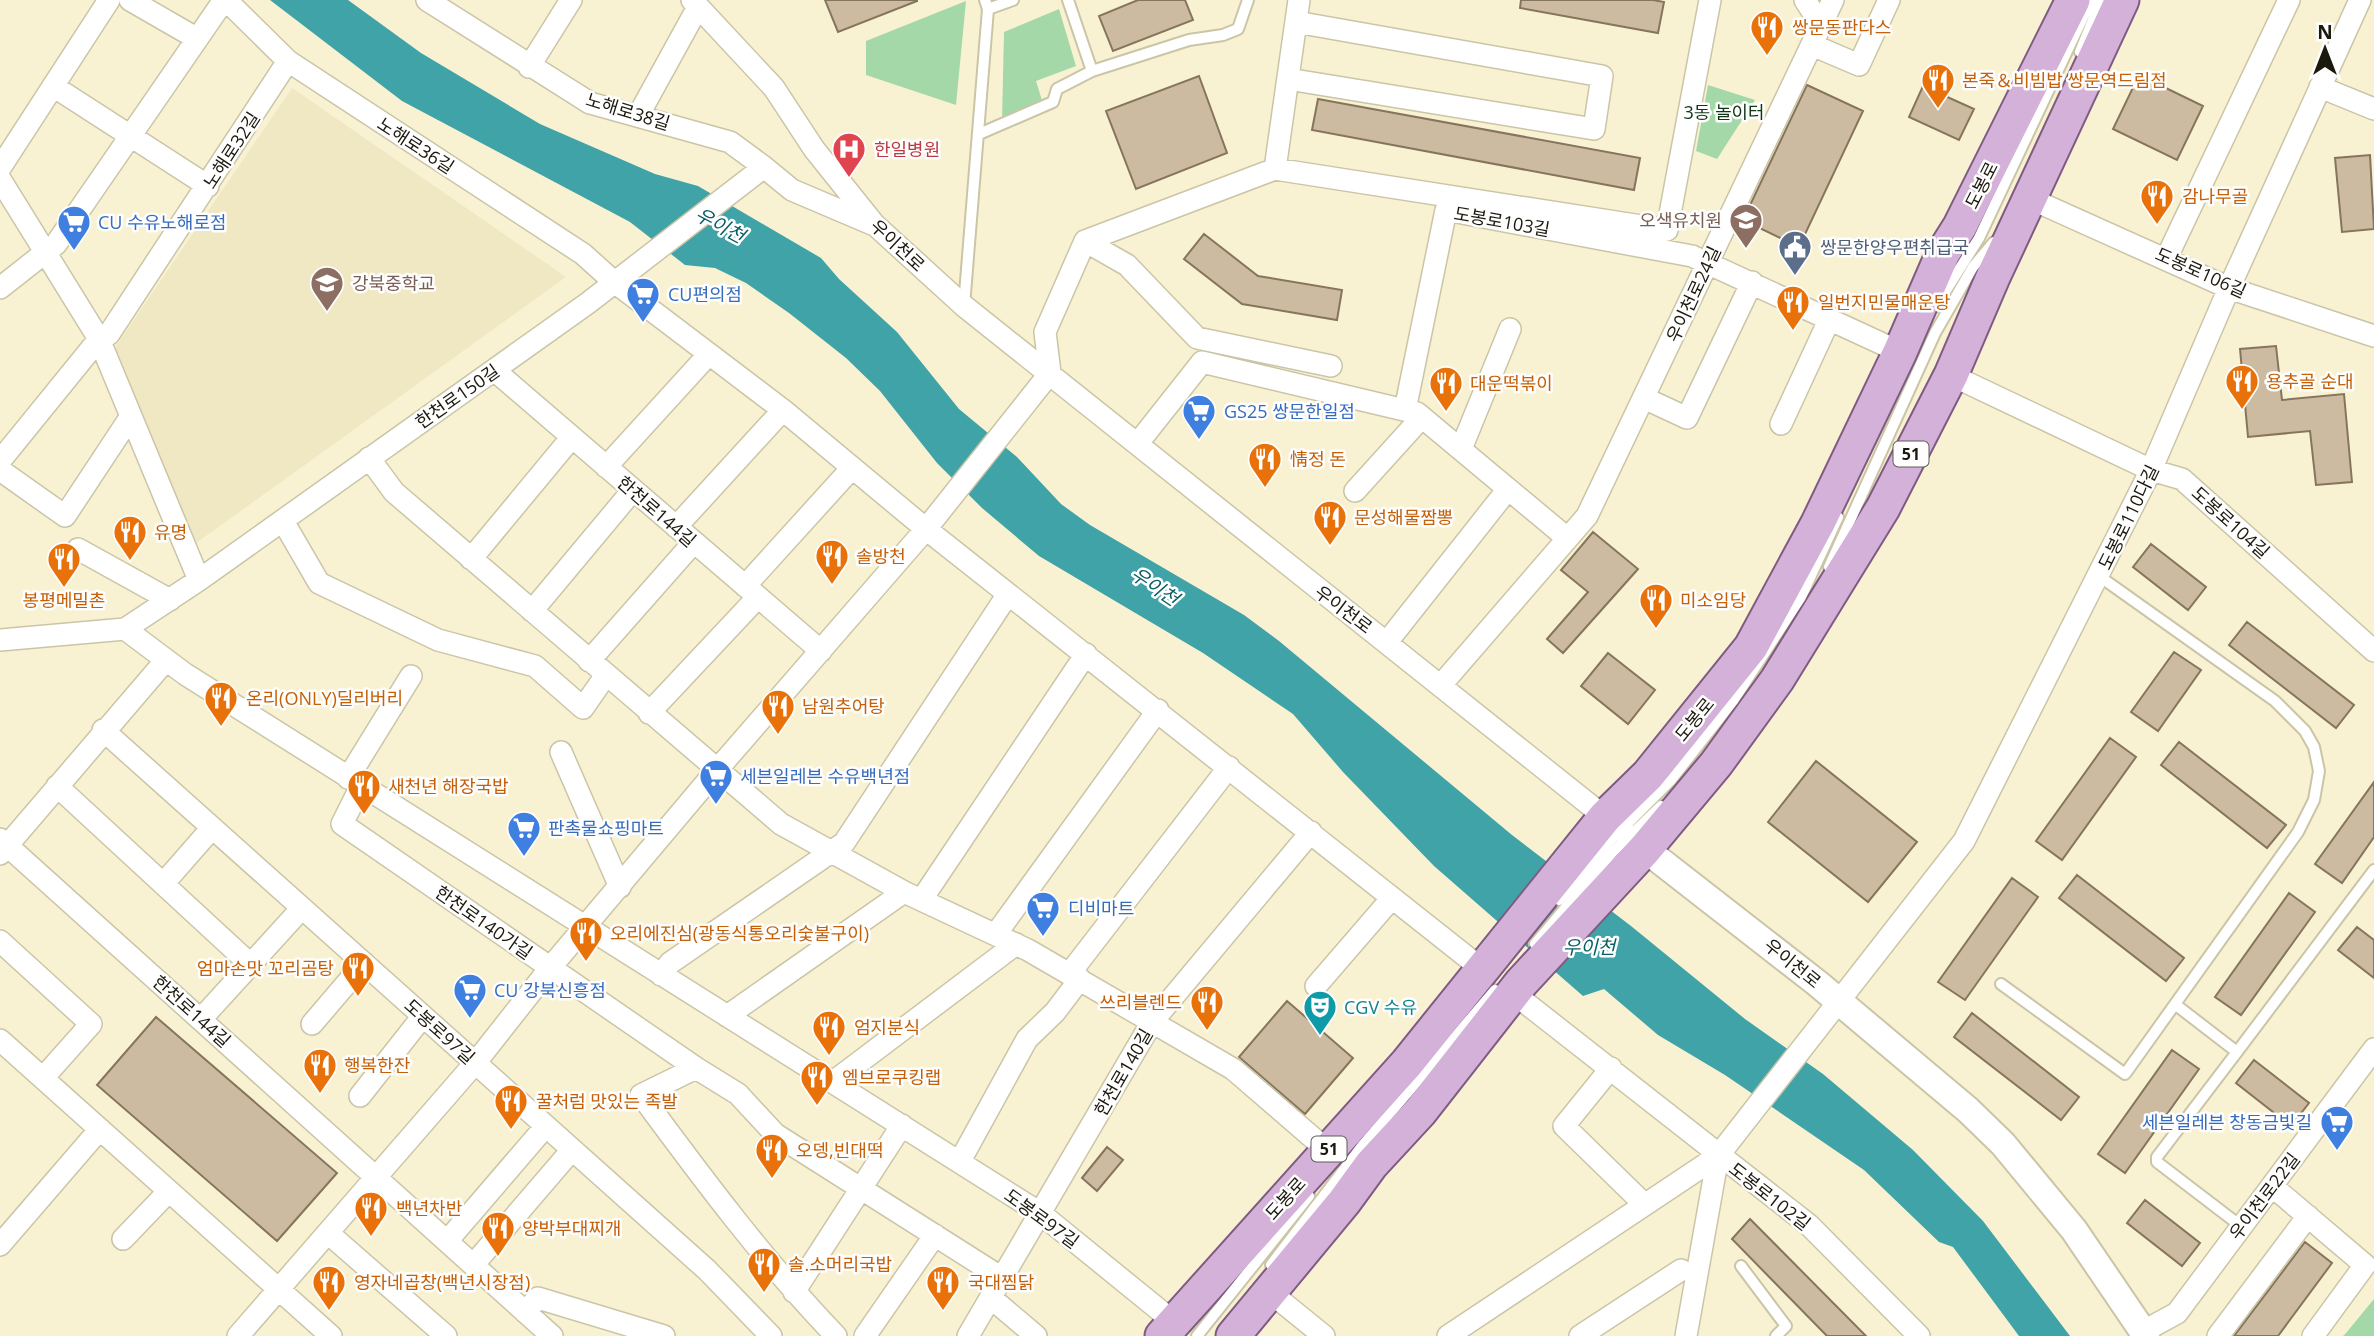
<svg xmlns="http://www.w3.org/2000/svg" width="2374" height="1336" viewBox="0 0 2374 1336" font-family="'Open Sans','Noto Sans KR',sans-serif">
<style>
.built{fill:#f0e8c2}
.green{fill:#a4d8a8}
.water{fill:#40a3a7}
.building{fill:#cdbba1;stroke:#86755d;stroke-width:2}
.lines{fill:none;stroke-linecap:round;stroke-linejoin:round}
.service-casing{stroke:#cbc5a7;stroke-width:14}
.minor-casing{stroke:#cbc5a7;stroke-width:24}
.tertiary-casing{stroke:#cbc5a7;stroke-width:30}
.primary-casing{stroke:#7f5a81;stroke-width:37}
.service{stroke:#fff;stroke-width:10}
.minor{stroke:#fff;stroke-width:21}
.tertiary{stroke:#fff;stroke-width:26}
.primary{stroke:#d3b1d9;stroke-width:33}
.labels{text-anchor:middle;dominant-baseline:central;stroke-width:5;stroke-linejoin:round;paint-order:stroke}
.shield{fill:#fefefe;stroke:#5f5d55;stroke-width:2}
.shield-label{font-size:16px;font-weight:bold;fill:#1b180d}
.food-label{font-size:18px;fill:#c56008;stroke:#fefefe;text-anchor:start}
.street-label{font-size:18px;fill:#1b180d;stroke:#fefefe}
.park-label{font-size:18px;fill:#0f3716;stroke:#fefefe}
.health-label{font-size:18px;fill:#be3a42;stroke:#fefefe;text-anchor:start}
.education-label{font-size:18px;fill:#785e54;stroke:#fefefe;text-anchor:end}
.shop-label{font-size:18px;fill:#366cbe;stroke:#fefefe;text-anchor:start}
.service-label{font-size:18px;fill:#4e5e75;stroke:#fefefe;text-anchor:start}
.culture-label{font-size:18px;fill:#0d838f;stroke:#fefefe;text-anchor:start}
.water-label{font-size:19px;font-style:italic;fill:#095f62;stroke:#fefefe}
</style>
<rect width="100%" height="100%" fill="#f8f2d3"/>
<path class="built" d="M292,88L566,277L192,546L114,349Z"/>
<path class="green" d="M966,1L956,105L866,75V41Z
M1059,9L1076,66L1036,81L1044,107L1002,120L1004,32Z
M1708,85L1755,100L1717,159L1696,151Z
M2374,1299V1336H2343L2346,1333Z"/>
<path class="water" d="M270,0H348L421,53L540,124L655,174L698,186L821,258L839,279L897,332L959,409L1017,457L1061,504L1090,525L1244,615L1279,641L1512,835L1631,926L1745,1019L1823,1074L1913,1150L1983,1221L2070,1336H2019L1953,1247L1939,1242L1864,1170L1725,1075L1658,1035L1604,989L1583,996L1434,866L1343,772L1293,714L1203,653L1039,556L982,508L937,463L880,391L846,358L789,313L746,283L715,268L685,265L630,222L402,101Z"/>
<path class="building" d="M825,0H917V1L838,32Z
M1138,0H1185L1193,20L1113,51L1099,16Z
M1521,0H1653L1664,2L1658,33L1520,8Z
M2139,75L2203,106L2177,160L2113,129Z
M1199,76L1227,153L1136,189L1106,111Z
M1807,85L1863,111L1799,247L1743,220Z
M1923,86L1974,109L1959,140L1909,117Z
M1318,99L1640,158L1634,190L1312,130Z
M2370,155L2374,229L2342,232L2335,158Z
M1204,234L1258,276L1342,290L1337,320L1242,304L1184,259Z
M2276,346L2282,400L2344,394L2352,482L2316,485L2310,431L2248,437L2240,349Z
M1593,532L1638,569L1563,653L1547,639L1588,592L1561,570Z
M2151,544L2206,587L2188,610L2133,567Z
M2247,622L2354,705L2336,728L2229,645Z
M2174,652L2201,670L2158,731L2131,712Z
M1608,653L1655,690L1628,724L1581,686Z
M2110,738L2136,757L2062,860L2036,841Z
M2179,742L2286,825L2267,848L2161,765Z
M1816,761L1917,842L1868,902L1768,822Z
M2374,782V837L2342,883L2315,864Z
M2077,875L2184,958L2166,981L2059,898Z
M2012,878L2038,897L1965,1000L1938,982Z
M2289,893L2315,912L2241,1015L2215,997Z
M2357,927L2374,940V978L2338,950Z
M1287,1001L1353,1058L1305,1114L1239,1057Z
M1972,1013L2079,1097L2061,1120L1954,1037Z
M156,1017L337,1173L277,1241L97,1085Z
M2172,1050L2199,1069L2125,1173L2098,1154Z
M2254,1060L2309,1103L2291,1126L2236,1083Z
M1107,1147L1123,1160L1097,1191L1082,1178Z
M2145,1200L2200,1243L2182,1266L2127,1223Z
M1750,1219L1866,1336H1827L1732,1239Z
M2305,1242L2332,1263L2278,1336H2234Z"/>
<g class="lines">
<defs>
<path id="service" d="M988,9L1013,0
M2080,52L2101,0
M1092,71L1189,40L1223,35L1238,29L1248,0
M979,134L1053,102L1057,89L1092,71L1068,0
M964,306L988,9L985,0
M1936,306L1979,238L2091,0
M1829,567L1935,333L1973,267L1994,242
M1559,900L1604,847L1671,780L1733,701L1801,597L1838,517
M1535,944L1612,853L1661,806
M2001,984L2125,1074L2298,832L2314,800L2319,771L2314,747L2305,731L2275,701L2099,576
M2176,1005L2237,1052L2157,1157V1162L2242,1227
M2237,1052L2374,870
M1271,1265L1362,1146L1495,990
M1741,1266L1786,1326L1776,1336
M1197,1336L1309,1196"/>
<path id="minor" d="M130,0L196,38
M226,0L288,61L583,254L613,281L783,410L926,529L1482,969
M427,0L590,103L730,142L764,167
M692,0L774,88L814,149L874,224L964,306L1645,849
M1805,0L1821,25
M1812,45L1859,65L1889,0
M529,67L571,0
M1288,79L1594,129L1602,76L1296,22
M53,86L208,186
M2320,87L2374,109
M638,116L698,7
M0,168L109,0
M1275,169L1667,230L1710,0
M0,179L99,339L199,580
M2031,199L2229,288L2374,336
M1085,241L1127,265L1197,338L1331,366
M2167,257L2289,0
M0,288L56,244L224,0
M494,370L821,651
M1951,375L2151,470L2182,479L2374,651
M1644,398L1687,418L1752,282
M1405,410L1446,210L1692,256L1900,352
M1781,424L1830,318
M1138,443L1202,362L1417,413L1567,538
M1461,449L1510,329
M369,458L394,492L781,824L904,892L1028,950L1233,1069L1328,1151
M0,461L99,339L109,334L288,61
M606,467L709,354
M0,470L65,516L131,416
M1355,491L1422,417
M283,521L319,583L438,640L535,666L583,708L606,675
M676,527L783,410
M78,549L170,600
M471,559L572,437
M745,586L852,468
M532,611L633,490
M125,629L185,674L1040,1213L1174,1322
M0,640L125,629L199,580L588,303L764,167L792,190L872,224
M1387,642L1508,489
M589,661L694,542
M1441,685L1587,516L1833,0
M649,713L758,597
M103,730L707,1270L771,1336
M561,752L620,887
M348,778L411,676
M57,786L251,965
M361,786L342,824L696,1068L738,1094L775,1134L1002,1278
M0,839L552,1336
M0,854L166,660
M163,884L212,828
M922,899L1086,654
M996,934L1158,710
M0,941L91,1024L43,1078
M1070,973L1229,767
M661,975L670,963L844,843L1008,594
M1316,986L1392,898
M1513,993L1809,1225L1919,1336
M727,1016L904,892
M201,1019L302,908
M312,1024L364,963
M0,1040L331,1336
M696,1068L641,1095C703,1179 764,1261 836,1336
M1611,1068L1564,1126L1644,1204
M833,1082L1016,944
M360,1096L423,1016
M960,1161L1027,1039L1055,1012L1080,979
M2272,1186L2365,1265L2313,1336
M328,1233L446,1336
M123,1239L169,1191
M448,1240L545,1127
M0,1245L100,1129
M474,1264L571,1151
M794,1292L902,1125
M1271,1293L1324,1336
M991,1298L1036,1336
M525,1312L538,1298L664,1336
M2144,1331L2177,1313L2374,1049
M238,1336L476,1062L550,968L716,771L926,529L1050,373L1045,332L1085,241L1275,169L1299,0
M865,1336L935,1235
M968,1336L1152,1022L1311,832
M1448,1336L1718,1156L1964,841L2151,470L2229,288L2360,0
M1580,1336L1681,1270
M1686,1336L1718,1156
M2218,1336L2308,1216"/>
<path id="tertiary" d="M1645,849L1817,983L1968,1110L2003,1144L2074,1230L2146,1336"/>
<path id="primary" d="M1162,1336L1407,1063L1605,817L1648,775L1751,647L1818,523L1900,352L1943,253L1960,226L2073,0
M1233,1336L1344,1202L1371,1165L1420,1112L1521,983L1645,849L1716,764L1777,680L1883,508L1951,375L1993,277L2122,0"/>
</defs>
<use href="#service" class="service-casing"/>
<use href="#minor" class="minor-casing"/>
<use href="#tertiary" class="tertiary-casing"/>
<use href="#primary" class="primary-casing"/>
<use href="#service" class="service"/>
<use href="#minor" class="minor"/>
<use href="#tertiary" class="tertiary"/>
<use href="#primary" class="primary"/>
</g>
<defs>
<symbol id="restaurant-pin" viewBox="-11 -11 22 30"><path d="M0 17L-7.5 6A9.5 9.5 0 1 1 7.5 6Z" fill="#e8710a" stroke="#fefefe"/><path d="M-5-6h1v4h1v-4h1v4h1v-4h1v5L-1.5 .5V6h-2V.5L-5-1ZM5-6V6H3V1.5H1.5Q1.5-4 5-6Z" fill="#fff"/></symbol>
<symbol id="hospital-pin" viewBox="-11 -11 22 30"><path d="M0 17L-7.5 6A9.5 9.5 0 1 1 7.5 6Z" fill="#e0444e" stroke="#fefefe"/><path d="M-5-5h3v3.5h4V-5h3V5h-3V1.5h-4V5h-3Z" fill="#fff"/></symbol>
<symbol id="school-pin" viewBox="-11 -11 22 30"><path d="M0 17L-7.5 6A9.5 9.5 0 1 1 7.5 6Z" fill="#8d6e63" stroke="#fefefe"/><path d="M0-5L7-2L0 1L-7-2ZM-4 1L0 2.5L4 1V4Q0 6-4 4Z" fill="#fff"/></symbol>
<symbol id="supermarket-pin" viewBox="-11 -11 22 30"><path d="M0 17L-7.5 6A9.5 9.5 0 1 1 7.5 6Z" fill="#3f7fe0" stroke="#fefefe"/><path d="M-6-5.5h2.5l.6 2H6L4.5 2H-2.5L-4.4-4H-6ZM-1.5 3.2a1.3 1.3 0 1 0 .1 0ZM3 3.2a1.3 1.3 0 1 0 .1 0Z" fill="#fff"/></symbol>
<symbol id="civic-pin" viewBox="-11 -11 22 30"><path d="M0 17L-7.5 6A9.5 9.5 0 1 1 7.5 6Z" fill="#5c6f8a" stroke="#fefefe"/><path d="M-.6-6.5H3V-4.5H.6V-3L4-1V1h2V6H-6V1h2V-1L-.6-3ZM-1.2 2.5V6h2.4V2.5Z" fill="#fff"/></symbol>
<symbol id="theatre-pin" viewBox="-11 -11 22 30"><path d="M0 17L-7.5 6A9.5 9.5 0 1 1 7.5 6Z" fill="#0f9aa8" stroke="#fefefe"/><path d="M-5-5.5Q0-4 5-5.5V0Q5 5 0 6Q-5 5-5 0ZM-3.3-2.5H-1v1.5H-3.3ZM1-2.5H3.3v1.5H1ZM-2.8 1Q0 5.5 2.8 1Z" fill="#fff"/></symbol>
</defs>
<g fill-rule="evenodd">
<use href="#restaurant-pin" x="1748" y="8" width="38" height="52"/>
<use href="#restaurant-pin" x="1919" y="61" width="38" height="52"/>
<use href="#hospital-pin" x="830" y="130" width="38" height="52"/>
<use href="#restaurant-pin" x="2138" y="177" width="38" height="52"/>
<use href="#school-pin" x="1727" y="201" width="38" height="52"/>
<use href="#supermarket-pin" x="55" y="203" width="38" height="52"/>
<use href="#civic-pin" x="1776" y="228" width="38" height="52"/>
<use href="#school-pin" x="308" y="264" width="38" height="52"/>
<use href="#supermarket-pin" x="624" y="275" width="38" height="52"/>
<use href="#restaurant-pin" x="1774" y="283" width="38" height="52"/>
<use href="#restaurant-pin" x="2223" y="362" width="38" height="52"/>
<use href="#restaurant-pin" x="1427" y="364" width="38" height="52"/>
<use href="#supermarket-pin" x="1180" y="392" width="38" height="52"/>
<use href="#restaurant-pin" x="1246" y="440" width="38" height="52"/>
<use href="#restaurant-pin" x="1311" y="498" width="38" height="52"/>
<use href="#restaurant-pin" x="111" y="513" width="38" height="52"/>
<use href="#restaurant-pin" x="813" y="537" width="38" height="52"/>
<use href="#restaurant-pin" x="45" y="540" width="38" height="52"/>
<use href="#restaurant-pin" x="1637" y="581" width="38" height="52"/>
<use href="#restaurant-pin" x="202" y="679" width="38" height="52"/>
<use href="#restaurant-pin" x="759" y="687" width="38" height="52"/>
<use href="#supermarket-pin" x="697" y="757" width="38" height="52"/>
<use href="#restaurant-pin" x="345" y="767" width="38" height="52"/>
<use href="#supermarket-pin" x="505" y="809" width="38" height="52"/>
<use href="#supermarket-pin" x="1024" y="889" width="38" height="52"/>
<use href="#restaurant-pin" x="567" y="914" width="38" height="52"/>
<use href="#restaurant-pin" x="339" y="949" width="38" height="52"/>
<use href="#supermarket-pin" x="451" y="971" width="38" height="52"/>
<use href="#restaurant-pin" x="1188" y="983" width="38" height="52"/>
<use href="#theatre-pin" x="1301" y="988" width="38" height="52"/>
<use href="#restaurant-pin" x="810" y="1008" width="38" height="52"/>
<use href="#restaurant-pin" x="301" y="1046" width="38" height="52"/>
<use href="#restaurant-pin" x="798" y="1058" width="38" height="52"/>
<use href="#restaurant-pin" x="492" y="1082" width="38" height="52"/>
<use href="#supermarket-pin" x="2318" y="1103" width="38" height="52"/>
<use href="#restaurant-pin" x="753" y="1131" width="38" height="52"/>
<use href="#restaurant-pin" x="352" y="1189" width="38" height="52"/>
<use href="#restaurant-pin" x="479" y="1209" width="38" height="52"/>
<use href="#restaurant-pin" x="745" y="1245" width="38" height="52"/>
<use href="#restaurant-pin" x="310" y="1263" width="38" height="52"/>
<use href="#restaurant-pin" x="924" y="1263" width="38" height="52"/>
</g>
<g class="labels">
<g class="shield">
<rect x="1893.5" y="441.5" width="35" height="25" rx="5"/>
<rect x="1311.5" y="1136.5" width="35" height="25" rx="5"/>
</g>
<g class="shield-label">
<text x="1911" y="454">51</text>
<text x="1329" y="1149">51</text>
</g>
<g class="food-label">
<text x="1792" y="27">쌍문동판다스</text>
<text x="1962" y="80">본죽＆비빔밥 쌍문역드림점</text>
<text x="2182" y="196">감나무골</text>
<text x="1818" y="302">일번지민물매운탕</text>
<text x="2266" y="381">용추골 순대</text>
<text x="1470" y="383">대운떡볶이</text>
<text x="1290" y="459">情정 돈</text>
<text x="1354" y="517">문성해물짬뽕</text>
<text x="154" y="532">유명</text>
<text x="856" y="556">솔방천</text>
<text x="64" y="600" text-anchor="middle">봉평메밀촌</text>
<text x="1680" y="600">미소임당</text>
<text x="246" y="698">온리(ONLY)딜리버리</text>
<text x="802" y="706">남원추어탕</text>
<text x="388" y="786">새천년 해장국밥</text>
<text x="610" y="933">오리에진심(광동식통오리숯불구이)</text>
<text x="334" y="968" text-anchor="end">엄마손맛 꼬리곰탕</text>
<text x="1182" y="1002" text-anchor="end">쓰리블렌드</text>
<text x="854" y="1027">엄지분식</text>
<text x="344" y="1065">행복한잔</text>
<text x="842" y="1077">엠브로쿠킹랩</text>
<text x="536" y="1101">꿀처럼 맛있는 족발</text>
<text x="796" y="1150">오뎅,빈대떡</text>
<text x="396" y="1208">백년차반</text>
<text x="522" y="1228">양박부대찌개</text>
<text x="788" y="1264">솔.소머리국밥</text>
<text x="354" y="1282">영자네곱창(백년시장점)</text>
<text x="968" y="1282">국대찜닭</text>
</g>
<g class="street-label">
<text transform="translate(628 111) rotate(17)">노해로38길</text>
<text transform="translate(416 145) rotate(33)">노해로36길</text>
<text transform="translate(231 150) rotate(-57)">노해로32길</text>
<text transform="translate(1981 185) rotate(-63)">도봉로</text>
<text transform="translate(1502 221) rotate(10)">도봉로103길</text>
<text transform="translate(898 245) rotate(43)">우이천로</text>
<text transform="translate(2201 272) rotate(24)">도봉로106길</text>
<text transform="translate(1693 294) rotate(-65)">우이천로24길</text>
<text transform="translate(457 396) rotate(-35)">한천로150길</text>
<text transform="translate(657 511) rotate(41)">한천로144길</text>
<text transform="translate(2128 517) rotate(-64)">도봉로110다길</text>
<text transform="translate(2231 522) rotate(42)">도봉로104길</text>
<text transform="translate(1344 609) rotate(37)">우이천로</text>
<text transform="translate(1694 719) rotate(-51)">도봉로</text>
<text transform="translate(484 922) rotate(35)">한천로140가길</text>
<text transform="translate(1793 963) rotate(39)">우이천로</text>
<text transform="translate(192 1011) rotate(42)">한천로144길</text>
<text transform="translate(440 1031) rotate(42)">도봉로97길</text>
<text transform="translate(1123 1072) rotate(-60)">한천로140길</text>
<text transform="translate(1770 1196) rotate(38)">도봉로102길</text>
<text transform="translate(2264 1196) rotate(-53)">우이천로22길</text>
<text transform="translate(1285 1198) rotate(-48)">도봉로</text>
<text transform="translate(1042 1218) rotate(36)">도봉로97길</text>
</g>
<g class="park-label">
<text x="1724" y="112">3동 놀이터</text>
</g>
<g class="health-label">
<text x="874" y="149">한일병원</text>
</g>
<g class="education-label">
<text x="1722" y="220">오색유치원</text>
<text x="352" y="283" text-anchor="start">강북중학교</text>
</g>
<g class="shop-label">
<text x="98" y="222">CU 수유노해로점</text>
<text x="668" y="294">CU편의점</text>
<text x="1224" y="411">GS25 쌍문한일점</text>
<text x="740" y="776">세븐일레븐 수유백년점</text>
<text x="548" y="828">판촉물쇼핑마트</text>
<text x="1068" y="908">디비마트</text>
<text x="494" y="990">CU 강북신흥점</text>
<text x="2312" y="1122" text-anchor="end">세븐일레븐 창동금빛길</text>
</g>
<g class="service-label">
<text x="1820" y="247">쌍문한양우편취급국</text>
</g>
<g class="culture-label">
<text x="1344" y="1007">CGV 수유</text>
</g>
<g class="water-label">
<text transform="translate(720 225) rotate(28)">우이천</text>
<text transform="translate(1155 586) rotate(34)">우이천</text>
<text x="1589" y="947">우이천</text>
</g>
</g>
<g transform="translate(2325 49)" stroke="#fefefe" stroke-width="5" paint-order="stroke">
<path d="M0-5L12 26L0 18L-12 26Z" fill="#1b180d"/>
<text y="-10" font-size="19" font-weight="bold" text-anchor="middle" fill="#1b180d">N</text>
</g>
</svg>
